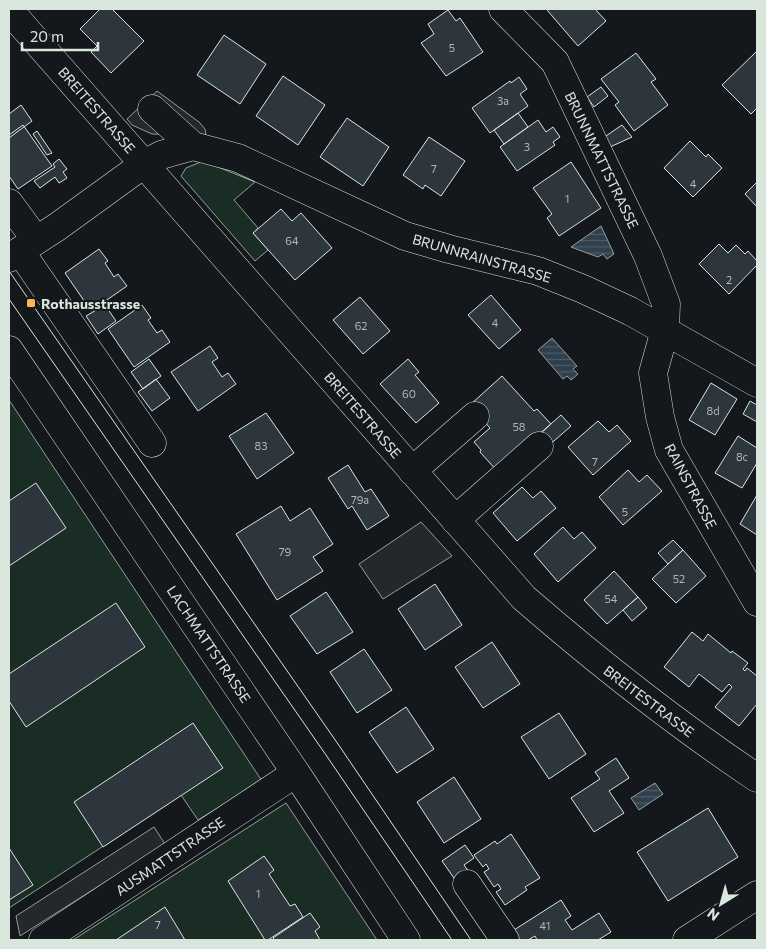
<svg xmlns="http://www.w3.org/2000/svg" width="766" height="949" viewBox="0 0 766 949" font-family="Commissioner,sans-serif">
<style>
.green{fill:#1a2d24;stroke:#939e99}
.parking{fill:#24282b;stroke:#939e99}
.water{fill:url(#water-rules);stroke:#939e99}
.building{fill:#2c363c;stroke:#d8e6dc}
.lines{fill:none;stroke-linecap:round;stroke-linejoin:round}
.minor-casing{stroke:#d8e6dc;stroke-width:29}
.minor{stroke:#14181c;stroke-width:28}
.tram{stroke:#d8e6dc;stroke-width:1}
.poi-dot{fill:#ffb74d;stroke:#14181c;stroke-width:2}
.labels{text-anchor:middle;dominant-baseline:central;stroke-width:4;stroke-linejoin:round;paint-order:stroke}
.number-label{font-size:11px;fill:#adbab4}
.street-label{font-size:14px;fill:#d8e6dc;stroke:#14181c}
.poi-label{font-size:14px;font-weight:bold;fill:#d8e6dc;stroke:#14181c;text-anchor:start}
</style>
<defs>
<pattern id="water-rules" width="6" height="5" patternUnits="userSpaceOnUse" patternTransform="scale(1.25)"><rect width="6" height="5" fill="#2f3f4d"/><path d="M0 2.5h6" fill="none" stroke="#4c5b66"/></pattern>
</defs>
<rect width="100%" height="100%" fill="#14181c"/>
<path class="green" d="M203,161L255,182L234,200L258,228L253,233L268,250L255,261L181,176L186,168Z
M9,400L262,781L198,820L181,795L9,908Z
M286,803L377,940H73Z"/>
<path class="parking" d="M157,91L199,122L205,129L206,135L152,134L132,125L127,119Z
M421,522L452,556L383,599L359,564Z
M154,827L165,844L20,936L16,916Z"/>
<path class="water" d="M601,226L614,254L607,259L603,254L598,257L571,247Z
M552,338L577,366L573,369L578,374L571,380L567,376L563,379L538,350Z
M655,783L663,794L639,810L631,798Z"/>
<path class="building" d="M100,9H112L144,41L111,73L91,52L97,46L80,29Z
M548,9H595L606,21L578,46L547,10Z
M448,10L456,21L460,18L483,52L446,76L421,43L434,34L428,24Z
M224,35L266,64L240,104L197,75Z
M757,51V108L751,114L722,85Z
M636,53L656,79L651,82L668,105L634,131L615,105L619,102L601,79Z
M283,76L325,105L298,145L256,116Z
M519,77L527,89L520,94L528,106L490,133L472,108L510,81L511,83Z
M601,87L608,96L594,107L587,97Z
M21,105L32,121L9,138V114Z
M518,113L528,127L504,144L494,130Z
M347,118L389,147L363,186L320,157Z
M538,120L546,132L553,127L560,137L553,142L555,145L517,171L500,147Z
M23,125L52,166L18,189L9,176V135Z
M622,125L632,137L610,147L603,138Z
M37,131L52,153L47,155L33,134Z
M429,137L465,161L441,196L425,185L423,189L403,175Z
M690,141L706,157L708,154L722,168L693,197L664,168Z
M59,159L67,169L63,172L67,178L59,183L55,177L40,188L34,181L55,167L53,164Z
M571,162L601,208L559,236L547,218L552,214L533,188Z
M757,182V207L745,194Z
M281,209L292,221L301,213L332,248L295,280L253,233Z
M719,244L728,253L736,245L745,254L748,251L757,261V265L729,294L699,264Z
M99,249L108,261L105,263L114,277L118,274L127,286L91,311L65,273Z
M491,295L521,330L499,349L468,315Z
M360,297L390,331L363,354L333,320Z
M105,305L116,321L98,334L86,316Z
M142,305L151,318L148,320L157,333L162,330L170,342L134,367L108,329Z
M210,346L218,358L212,362L222,377L228,373L236,384L198,411L171,372Z
M149,359L161,376L143,389L131,372Z
M408,359L419,372L415,375L439,403L416,423L380,384Z
M502,376L534,411L537,409L551,424L498,472L480,452L481,450L474,442L490,428L470,405Z
M156,379L170,398L152,411L138,392Z
M711,383L737,399L715,435L689,420Z
M750,401L757,405V422L743,414Z
M266,413L294,453L257,479L229,436Z
M561,415L571,426L546,448L536,437Z
M598,421L609,432L617,425L631,441L593,475L568,447Z
M738,436L757,448V463L742,488L715,473Z
M348,465L365,492L371,489L389,516L367,530L352,506L348,509L328,478Z
M628,470L639,482L647,475L662,491L623,525L599,497Z
M36,483L66,528L9,566V501Z
M522,487L533,498L541,491L556,508L517,541L493,513Z
M757,495V535L740,524Z
M281,506L290,521L310,508L333,544L313,557L323,571L277,600L236,534Z
M563,527L574,539L582,532L596,548L558,582L534,554Z
M673,540L683,550L668,564L658,553Z
M683,550L706,576L676,603L652,579Z
M614,571L638,597L607,624L584,600Z
M435,584L462,625L425,650L398,609Z
M326,592L353,632L317,654L290,616Z
M638,597L647,608L632,621L623,610Z
M116,603L145,647L26,727L9,701V674Z
M692,632L703,641L708,634L731,653L732,651L748,663L743,669L745,671L747,668L757,676V704L739,726L715,707L732,687L729,684L722,692L699,674L689,687L664,667Z
M492,642L520,684L483,708L455,667Z
M364,649L392,690L357,713L330,672Z
M406,707L434,749L397,773L369,732Z
M559,713L586,754L549,779L521,737Z
M193,723L223,768L103,847L74,802Z
M616,758L629,778L609,791L624,813L594,832L571,798L600,779L595,772Z
M454,777L481,819L444,843L417,802Z
M708,808L738,857L668,901L637,852Z
M511,834L540,878L525,887L527,890L505,905L496,892L501,889L498,884L494,887L484,872L489,869L486,864L483,867L474,855L495,841L497,844Z
M465,845L474,858L464,865L469,872L456,881L442,861Z
M9,848L33,885L9,900Z
M264,856L274,870L269,874L290,906L295,904L303,917L268,940H265L228,881Z
M561,900L571,916L565,920L572,930L599,913L611,932L598,940H537L535,936L528,940H520L514,930Z
M165,907L185,940H116Z
M310,913L320,927L315,931L320,940H275L273,938Z"/>
<g class="lines">
<defs>
<path id="minor" d="M503,9L555,62L648,256L666,304L665,330L653,373L660,417L669,450L757,602
M9,10L524,598C599,663 675,723 757,778
M152,109L193,146
M9,203L36,240
M20,251L152,443
M9,258L57,227L144,164L161,155L193,146L238,158L405,236L449,249L538,271L583,289L630,311L757,383
M9,350L296,773L406,940
M412,471L475,416
M455,520L539,446
M467,884L505,940
M43,940L296,773
M687,940L757,895"/>
</defs>
<use href="#minor" class="minor-casing"/>
<use href="#minor" class="minor"/>
<path class="tram" d="M9,271L338,744L471,940
M9,299L326,755L452,940"/>
</g>
<rect class="poi-dot" x="26" y="298" width="10" height="10" rx="2.5"/>
<g class="labels">
<g class="number-label">
<text x="452" y="47">5</text>
<text x="503" y="100">3a</text>
<text x="527" y="146">3</text>
<text x="434" y="168">7</text>
<text x="693" y="183">4</text>
<text x="567" y="198">1</text>
<text x="292" y="240">64</text>
<text x="729" y="279">2</text>
<text x="495" y="322">4</text>
<text x="361" y="325">62</text>
<text x="409" y="393">60</text>
<text x="713" y="410">8d</text>
<text x="519" y="426">58</text>
<text x="261" y="445">83</text>
<text x="742" y="456">8c</text>
<text x="595" y="461">7</text>
<text x="360" y="499">79a</text>
<text x="625" y="511">5</text>
<text x="285" y="551">79</text>
<text x="679" y="578">52</text>
<text x="611" y="598">54</text>
<text x="258" y="893">1</text>
<text x="158" y="924">7</text>
<text x="545" y="925">41</text>
</g>
<g class="street-label">
<text transform="translate(97 110) rotate(49)">BREITESTRASSE</text>
<text transform="translate(602 160) rotate(64)">BRUNNMATTSTRASSE</text>
<text transform="translate(482 258) rotate(16)">BRUNNRAINSTRASSE</text>
<text transform="translate(363 415) rotate(49)">BREITESTRASSE</text>
<text transform="translate(691 486) rotate(62)">RAINSTRASSE</text>
<text transform="translate(209 644) rotate(56)">LACHMATTSTRASSE</text>
<text transform="translate(649 701) rotate(37)">BREITESTRASSE</text>
<text transform="translate(170 856) rotate(-34)">AUSMATTSTRASSE</text>
</g>
<g class="poi-label">
<text x="41" y="303">Rothausstrasse</text>
</g>
</g>
<rect width="766" height="949" fill="none" stroke="#d8e6dc" stroke-width="20"/>
<g transform="translate(721 904) rotate(217)" stroke="#14181c" stroke-width="4" paint-order="stroke">
<path d="M0-4L9 19L0 12L-9 19Z" fill="#d8e6dc"/>
<text y="-8" font-size="14" font-weight="bold" text-anchor="middle" fill="#d8e6dc">N</text>
</g>
<path d="M22 42v8h76v-8" fill="none" stroke="#d8e6dc" stroke-width="2.5"/>
<text x="30" y="42" font-size="15" fill="#d8e6dc" stroke="#14181c" stroke-width="4" paint-order="stroke">20 m</text>
</svg>
